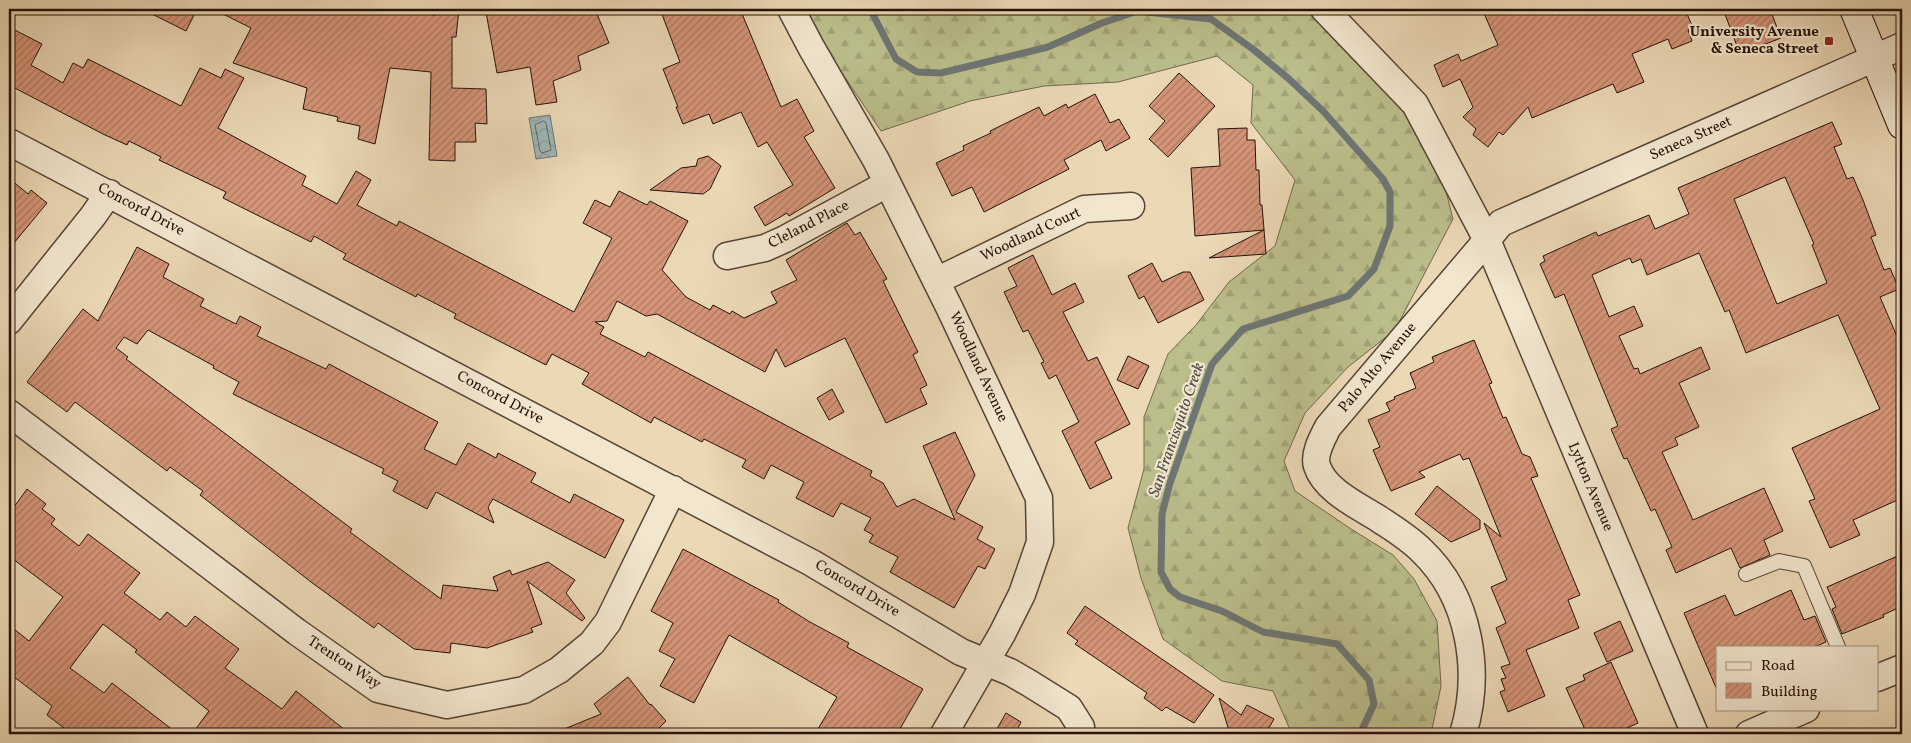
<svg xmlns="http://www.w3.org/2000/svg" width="1911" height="743" viewBox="0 0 1911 743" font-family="Vollkorn,serif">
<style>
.forest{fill:url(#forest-firs);stroke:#70684a}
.water{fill:url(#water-waves);stroke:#6e7573}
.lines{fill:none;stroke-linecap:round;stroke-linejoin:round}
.shore{stroke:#626462;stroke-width:1}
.stream{stroke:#6e7573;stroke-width:7}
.building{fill:url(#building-hatch);stroke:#25120a;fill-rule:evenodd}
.lane-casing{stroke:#564435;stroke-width:16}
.street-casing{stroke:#564435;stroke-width:29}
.secondary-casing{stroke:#25120a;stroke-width:30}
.lane{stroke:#f2e6cf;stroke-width:14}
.street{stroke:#f2e6cf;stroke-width:26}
.secondary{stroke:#f2e6cf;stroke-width:28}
.poi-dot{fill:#8f2418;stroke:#f2e6cf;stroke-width:2}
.labels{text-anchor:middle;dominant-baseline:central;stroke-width:4.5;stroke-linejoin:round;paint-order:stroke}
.poi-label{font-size:15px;font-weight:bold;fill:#25120a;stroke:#f2e6cf;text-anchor:end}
.street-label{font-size:15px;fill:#25120a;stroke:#f2e6cf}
.water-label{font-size:16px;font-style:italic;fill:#4f4c47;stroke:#f2e6cf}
</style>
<defs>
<pattern id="forest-firs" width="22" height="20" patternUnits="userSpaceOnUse" patternTransform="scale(1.25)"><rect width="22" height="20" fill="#bbbe8b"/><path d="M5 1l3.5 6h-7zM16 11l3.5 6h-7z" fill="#a1a277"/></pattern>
<pattern id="water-waves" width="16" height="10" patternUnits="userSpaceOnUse" patternTransform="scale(1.25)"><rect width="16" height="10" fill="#9eb7b9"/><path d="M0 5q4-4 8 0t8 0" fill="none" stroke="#889c9e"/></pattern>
<pattern id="building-hatch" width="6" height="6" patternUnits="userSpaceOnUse" patternTransform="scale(1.25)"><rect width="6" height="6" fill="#d69578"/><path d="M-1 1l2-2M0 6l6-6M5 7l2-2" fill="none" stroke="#ad7861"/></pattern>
</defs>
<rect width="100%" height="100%" fill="#ebd8b5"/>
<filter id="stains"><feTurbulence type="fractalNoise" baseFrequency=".004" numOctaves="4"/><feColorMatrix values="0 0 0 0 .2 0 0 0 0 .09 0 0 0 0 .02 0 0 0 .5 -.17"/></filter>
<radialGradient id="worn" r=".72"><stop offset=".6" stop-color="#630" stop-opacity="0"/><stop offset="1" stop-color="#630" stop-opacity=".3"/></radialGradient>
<path class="forest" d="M807,9H1311L1383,83L1414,127L1444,183L1453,219L1395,330L1348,367L1305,413L1284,461L1295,491L1351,529L1393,555L1414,579L1437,621L1441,686L1431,734H1292L1273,691L1222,681L1163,639L1141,578L1128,528L1144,469V417L1168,354L1196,325L1229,282L1275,246L1295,180L1251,123L1253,85L1217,56L1118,82L1044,86L970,101L881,131L820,40Z"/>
<path class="water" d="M550,115L557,156L536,159L529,118Z"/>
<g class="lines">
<path class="shore" d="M544,121L546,123L551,150L542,153L540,151L535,125Z"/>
<path class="stream" d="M870,9L896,59L917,72L941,73L1048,47L1102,23L1137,11L1211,19L1254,50L1289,79L1323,111L1383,179L1390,192V226L1374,269L1348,296L1243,329L1212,364L1170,483L1162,514L1161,572L1170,589L1180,597L1222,611L1263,632L1337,644L1369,680L1374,704L1360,734"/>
</g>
<path class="building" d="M142,9H197L186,31Z
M213,9H373L436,15V9H459L456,37H452V88L486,89L487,124L475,123L476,142H455V161L429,160L431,72L390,68L375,144L358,139L360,126L337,121L338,117L303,109L307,88L233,63L251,28Z
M507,9H595L609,43L578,56L581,70L553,81L557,102L536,105L530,67L497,73L486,12Z
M660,9H740L781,107L797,99L814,131L804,137L835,188L789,216L787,213L765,226L754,207L793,185L767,142L758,147L741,112L713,124L709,114L683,124L676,107H678L663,69L680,62Z
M1482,9H1685L1693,28L1688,30L1692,41L1672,49L1668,39L1632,54L1644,82L1617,93L1613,84L1532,118L1528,107L1503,135L1499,132L1488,147L1473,135L1476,129L1463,117L1473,107L1460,79L1443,87L1434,65L1458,54L1461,61L1498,45Z
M1723,9H1770L1781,38L1740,54Z
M9,27L42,44L31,65L63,83L73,63L83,68L88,59L181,106L200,68L221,78L225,69L244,78L218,128L306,176L302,185L337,204L356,171L371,180L357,205L397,226L399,221L574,312L612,238L583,223L595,200L610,207L619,191L647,205L650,201L688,221L662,270L686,297L710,310L713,305L730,314L732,311L744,318L777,303L771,292L797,280L786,260L847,223L855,235L860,232L887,279L883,281L918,352L913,355L927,385L920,389L927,404L886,423L845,338L785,367L776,349L765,372L657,314L646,316L617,301L607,321L595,322L604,327L600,334L645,357L648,352L872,471L870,476L883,483L897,507L914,499L955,520L923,446L955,432L975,475L956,512L983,527L977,539L995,549L985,569L978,566L954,608L890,572L898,557L869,542L873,535L864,530L871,518L841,503L833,517L796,498L804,482L771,465L764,479L742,467L746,460L704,439L702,442L654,417L651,423L582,384L589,373L552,354L546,365L454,318L456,314L417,294L416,297L343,259L346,254L314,236L311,242L223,198L226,192L159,160L161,157L129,141L127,145L103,134L9,85Z
M1179,73L1215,106L1168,157L1149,139L1165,121L1149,106Z
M1095,94L1110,123L1119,119L1130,138L1106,151L1101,140L1064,160L1069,169L984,212L972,187L952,196L936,163L964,150L963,146L991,133L990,131L1039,107L1044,116L1066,104L1068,108Z
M1832,122L1842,144L1834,147L1847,179L1853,177L1863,200L1876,235L1871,237L1884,270L1890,268L1899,289L1880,297L1902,348V498L1853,520L1860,535L1830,548L1809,501L1815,499L1792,448L1880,409L1838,315L1746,353L1729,310L1725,312L1699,253L1647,275L1641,259L1632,263L1630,258L1592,275L1609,317L1634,306L1643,326L1619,336L1634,369L1638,368L1640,374L1701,347L1710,369L1679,383L1699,427L1675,438L1678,445L1662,452L1693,520L1764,488L1783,531L1764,540L1770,555L1740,568L1731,548L1676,573L1666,550L1672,547L1655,509L1651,511L1627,458L1624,459L1611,429L1618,426L1564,294L1555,298L1540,264L1545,261L1543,256L1596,232L1598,236L1649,215L1655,229L1689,214L1678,188ZM1785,177L1814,244L1812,245L1827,283L1777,304L1734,199Z
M1247,128V140H1255L1256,170H1259L1260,205H1262L1266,254L1209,258L1264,230L1195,236L1191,168L1220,166L1218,129Z
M708,156L721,166L710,189L703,194L650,190L681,168L696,166L698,159Z
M9,178L28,194L31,190L47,203L9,249Z
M137,247L169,264L163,277L204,299L200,306L236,324L240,316L261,327L257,336L326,369L329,364L438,422L424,449L456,465L468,443L496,458L498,453L536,473L531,482L570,503L574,494L624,520L605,558L493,499L488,507L494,523L436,492L427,509L393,491L398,481L382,473L384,469L233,394L239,382L213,368L214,366L148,330L137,344L124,337L116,348L128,357L126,359L352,529L350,532L441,599L443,585L498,591L493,577L510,570L512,575L548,562L575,580L566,593L585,618L582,621L527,581L542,624L531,628L533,632L487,648L451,643L450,653L414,649L378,623L374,628L311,582L200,495L203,491L170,467L167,471L75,402L67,412L27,382L83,309L98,321Z
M1033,255L1052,295L1075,283L1084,302L1063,312L1088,361L1097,357L1130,424L1095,442L1112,478L1090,489L1062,431L1079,422L1056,375L1049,379L1041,363L1044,362L1028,330L1023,332L1004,292L1017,286L1008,268Z
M1152,263L1162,282L1183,272H1190L1204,300L1158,323L1144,296L1139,299L1128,276Z
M1474,340L1492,383L1489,384L1503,418L1506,417L1522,454L1530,457L1538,476L1531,478L1580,595L1568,600L1579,628L1526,650L1545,696L1508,712L1500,692L1505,690L1501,679L1506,678L1501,667L1510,664L1496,628L1506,623L1491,587L1507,580L1484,523L1501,537L1469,458L1463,460L1460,454L1419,472L1425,477L1391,491L1373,450L1380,447L1368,420L1390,411L1386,403L1395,399L1394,397L1416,388L1410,373L1434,362L1432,357Z
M1128,356L1149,366L1138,389L1117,380Z
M832,389L844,412L829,420L817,398Z
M1437,486L1480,520V529L1451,542L1415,514Z
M27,489L46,504L42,509L55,519L51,524L79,546L88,534L140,573L124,593L160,620L167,612L186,627L195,616L239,649L225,668L282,709L296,691L350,734H192L209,711L135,652L137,650L103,624L70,668L104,693L112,683L178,734H72L47,715L52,706L9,673V625L29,641L63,597L9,556V514Z
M683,549L779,600L778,602L810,622L849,643L847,647L923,689L897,734H815L837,697L729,635L694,703L660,686L675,659L659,651L673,623L651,611Z
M1902,554V606L1883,615L1884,617L1842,634L1832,609L1836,607L1827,587Z
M1791,590L1804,620L1815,616L1826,642L1814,647H1717V690L1684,613L1725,595L1735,616Z
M1085,606L1214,695L1194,723L1166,707L1162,711L1144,698L1147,693L1075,644L1078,641L1067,633Z
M1620,621L1633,651L1607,662L1594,633Z
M1611,662L1638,723L1614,734H1587L1566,688L1585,680L1583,675Z
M628,677L650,705L651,704L666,721L653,734H552L601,714L594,704Z
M1219,698L1241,715L1247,705L1274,719L1266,733L1268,734H1230Z
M1006,713L1021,722L1015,734H994Z"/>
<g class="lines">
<defs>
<path id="lane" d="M1746,574L1779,561L1804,566L1838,647"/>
<path id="street" d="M791,9L811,47L876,160L950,309L1039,498L1040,542L1022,594L1002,634L944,734
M1324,9L1415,104L1487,240L1328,427C1323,437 1313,454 1317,466C1325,491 1359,506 1379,519C1394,529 1409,538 1422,551C1470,597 1482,672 1463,734
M9,142L812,563L961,652L1010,672L1029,683L1069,708L1081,727
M727,256L765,248L785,239L887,184
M936,281L1084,209L1131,206
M9,321L93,216L109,193
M9,413L297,632L378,689L447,705L524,690L559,670L592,643L608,622L673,489
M1877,678L1902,668
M1695,734L1487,240L1501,223L1902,46
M1749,734L1806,709"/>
<path id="secondary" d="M1854,9L1902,125"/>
</defs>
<use href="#lane" class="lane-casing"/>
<use href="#street" class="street-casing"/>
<use href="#secondary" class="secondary-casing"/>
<use href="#lane" class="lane"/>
<use href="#street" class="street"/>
<use href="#secondary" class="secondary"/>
</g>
<rect class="poi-dot" x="1824" y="36" width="10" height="10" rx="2.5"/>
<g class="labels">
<g class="poi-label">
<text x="1819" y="32">University Avenue<tspan x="1819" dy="17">&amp; Seneca Street</tspan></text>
</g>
<g class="street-label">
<text transform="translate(1691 139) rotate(-24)">Seneca Street</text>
<text transform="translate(141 210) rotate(28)">Concord Drive</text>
<text transform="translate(809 225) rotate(-27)">Cleland Place</text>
<text transform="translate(1031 235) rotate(-25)">Woodland Court</text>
<text transform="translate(978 367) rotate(65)">Woodland Avenue</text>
<text transform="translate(1378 368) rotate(-50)">Palo Alto Avenue</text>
<text transform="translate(500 398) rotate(28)">Concord Drive</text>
<text transform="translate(1590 487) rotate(67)">Lytton Avenue</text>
<text transform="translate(857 589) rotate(31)">Concord Drive</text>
<text transform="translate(344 663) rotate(33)">Trenton Way</text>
</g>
<g class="water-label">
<text transform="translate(1177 430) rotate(-71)">San Francisquito Creek</text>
</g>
</g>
<rect width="1911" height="743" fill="none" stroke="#ebd8b5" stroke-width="30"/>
<rect x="10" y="10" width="1891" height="723" fill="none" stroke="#25120a" stroke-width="2.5"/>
<rect x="15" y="15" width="1881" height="713" fill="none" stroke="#25120a"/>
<rect x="1716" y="646" width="162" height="65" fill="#f2e6cf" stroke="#a09180"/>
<rect x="1726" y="662" width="25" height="8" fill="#f2e6cf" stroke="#a09180"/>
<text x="1761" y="670" font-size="15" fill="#25120a">Road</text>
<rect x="1726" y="683" width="25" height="15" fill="url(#building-hatch)" stroke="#a09180"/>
<text x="1761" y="696" font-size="15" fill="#25120a">Building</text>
<rect width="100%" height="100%" filter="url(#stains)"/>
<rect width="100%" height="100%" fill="url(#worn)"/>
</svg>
